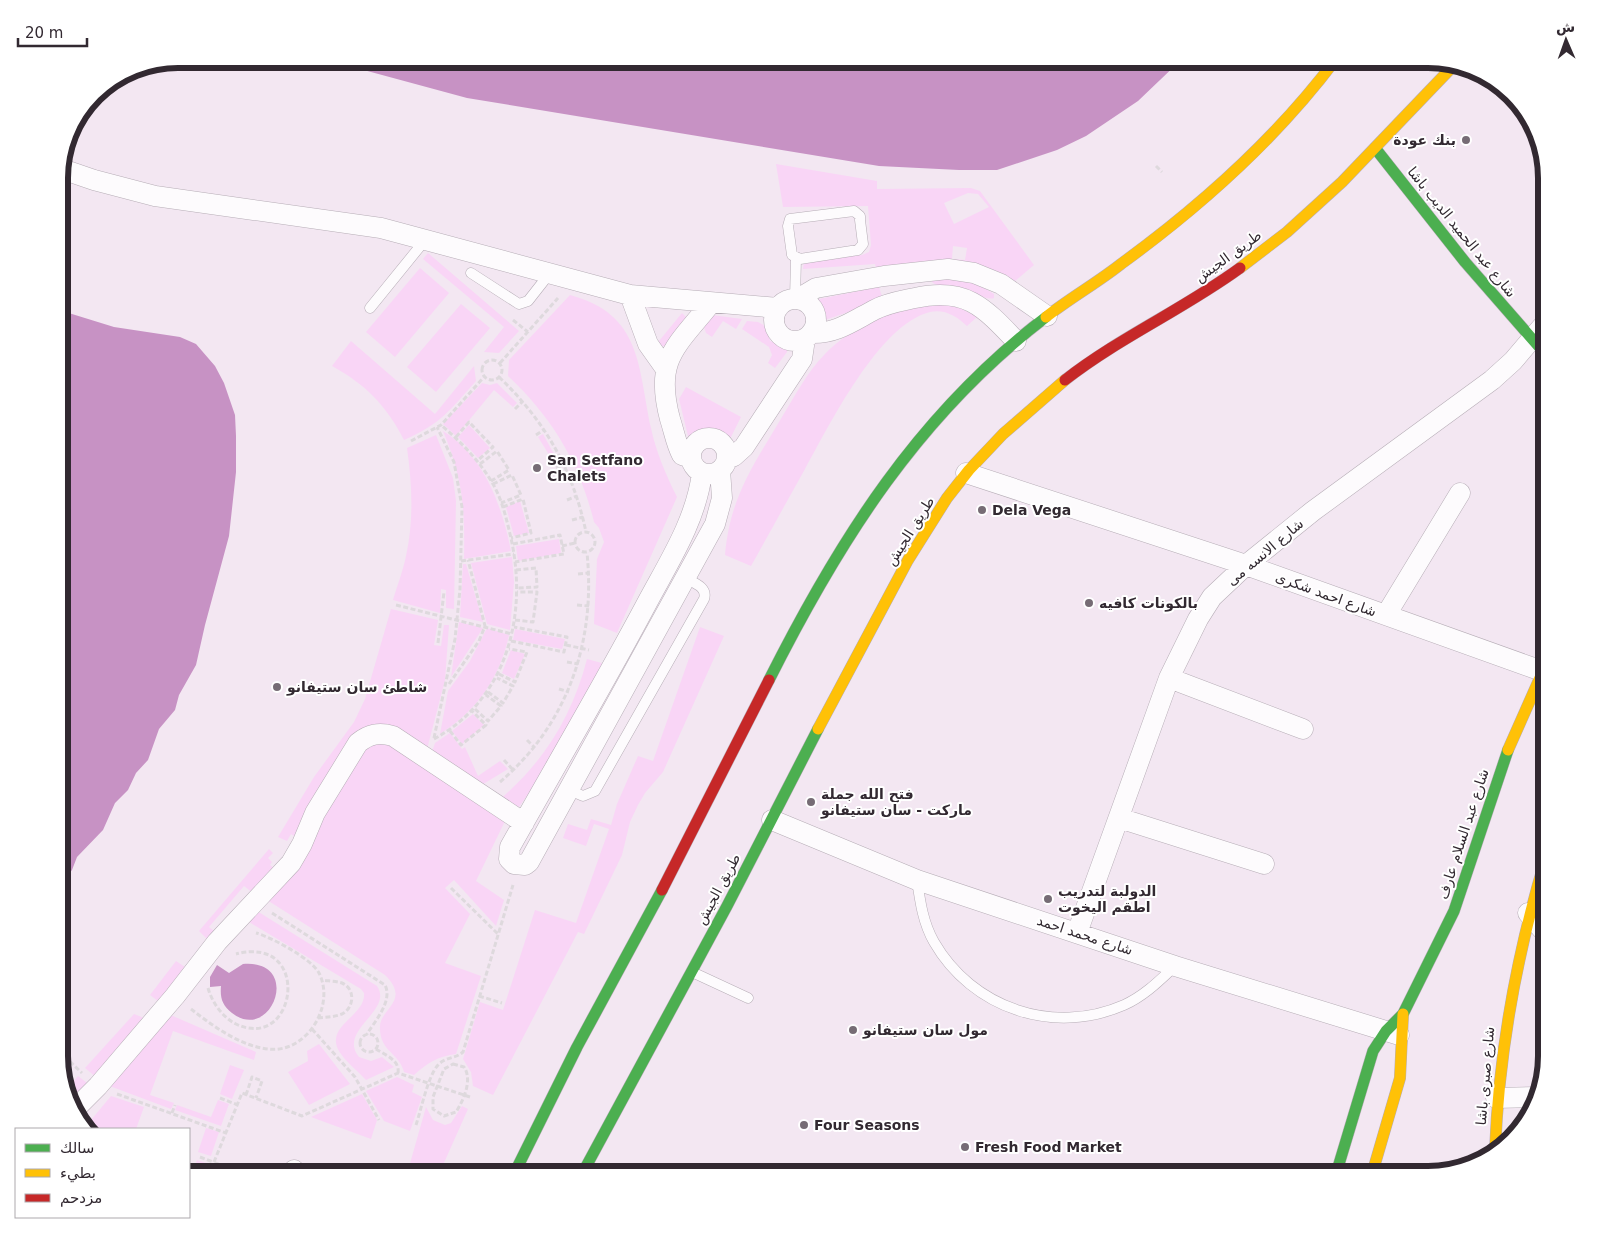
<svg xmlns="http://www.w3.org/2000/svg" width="1606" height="1233" viewBox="0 0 1606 1233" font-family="'DejaVu Sans',Cairo,sans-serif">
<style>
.green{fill:#f9d5f6;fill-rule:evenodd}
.water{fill:#c792c4}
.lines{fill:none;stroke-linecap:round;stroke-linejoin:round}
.lane-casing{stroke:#b6adb6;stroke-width:11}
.street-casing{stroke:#b6adb6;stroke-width:21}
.fast-casing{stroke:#b6adb6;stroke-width:12}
.slow-casing{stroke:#b6adb6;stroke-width:12}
.jam-casing{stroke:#b6adb6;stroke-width:12}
.path{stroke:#ded9dd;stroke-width:3;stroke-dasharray:5 2.5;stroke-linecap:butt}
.lane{stroke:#fdfbfd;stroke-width:10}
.street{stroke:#fdfbfd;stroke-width:20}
.fast{stroke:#4caf50;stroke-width:11}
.slow{stroke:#ffc107;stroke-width:11}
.jam{stroke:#c62828;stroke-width:11}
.poi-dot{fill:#766c75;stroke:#fff;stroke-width:2}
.labels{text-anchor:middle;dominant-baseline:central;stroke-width:4;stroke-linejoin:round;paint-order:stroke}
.poi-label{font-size:14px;font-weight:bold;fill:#322931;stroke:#fff;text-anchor:start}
.street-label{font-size:14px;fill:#322931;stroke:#fff}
.rim{fill:none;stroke:#322931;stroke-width:6}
</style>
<rect width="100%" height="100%" fill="#f3e7f2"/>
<path class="green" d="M776,164L877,181V189L971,188L980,191L1034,265L1015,281C969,255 927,259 876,269L875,264L803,269L804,261L862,255L869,252L871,245L868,206L783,207ZM968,193L978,194L989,207L954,224L944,203ZM953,246L967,248L965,260L952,259Z
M428,253L519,331L499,353L484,352L504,327L423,259Z
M420,268L449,293L395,357L366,332Z
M951,277L979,285L994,294V298C986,301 972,291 964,288C954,286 938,288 932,282V279Z
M879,287L883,300L822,321L821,310L814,300Z
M570,295C642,314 638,367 651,428C656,452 666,475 677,497L617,633L594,624L597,559L604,542L599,528L594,522C580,464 552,417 508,376L509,360Z
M928,302L956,306L977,317L967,326C956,316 945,309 930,312C879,324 829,426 805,469C787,501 769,534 751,566L725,555C730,497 753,466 782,417C795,396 807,372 825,354C849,329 894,306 928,302Z
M461,304L490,328L436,392L407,367Z
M682,313L686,317L685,319L666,346H660L659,341Z
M712,315L742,319L736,329L723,321L712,337L706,333L703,324Z
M747,321L758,322L767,327L770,341L787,348V352L775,368L768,363L772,355L769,347L742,329Z
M351,341L435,414L474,366L476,381C450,410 441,424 404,440C387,406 365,384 332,366Z
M482,383L490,385L497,383L517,403L513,407L494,390L456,436L443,424Z
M686,387L741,417L730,439C715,429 704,432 688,436L679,399Z
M469,425L490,448L478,458L458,437Z
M443,431C485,457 502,506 511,551L464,559C465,508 463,479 443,431Z
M543,434L560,465L556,466L538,437Z
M436,435L453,478L456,501L454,609L446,608V590L441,589L440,613L393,600C397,586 403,571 406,556C414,520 412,483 407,448Z
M520,501L529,533L514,536L506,507Z
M559,539L561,553L518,561L516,546Z
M512,557L514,582L510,630L487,624L471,563Z
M463,564H466L483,622L460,617Z
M391,609L438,620L434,645L441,646L444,625H449L445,680L426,753L381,729L297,838L291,834L287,841L278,837L314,777L354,722L365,699Z
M459,622L483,628L451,677Z
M700,627L724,636L663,772L645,793L638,805L630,822L622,855L584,934L578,932L493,1095L473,1086L471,1072L463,1059L480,1002L503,1010L535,910L576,923L609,829L594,824L586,846L563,838L568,824L587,830L591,819L611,825L617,804L638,756L653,761Z
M487,628L509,635C500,677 477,711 440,734L448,691L470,661Z
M515,629L565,639L562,649L513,640Z
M511,650L525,654L514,679L502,673Z
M587,659L609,665L544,772L516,811L498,801C544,762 572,717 587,659Z
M473,714L484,725L462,744L452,731Z
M450,733L462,749L465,747L478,776L500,761L508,769L480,786L432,752L435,743Z
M384,739L505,821L476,881L504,900L496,926L454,880L445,888L470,914L445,963L481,976L456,1054C439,1056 427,1063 414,1075L404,1072C399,1052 379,1052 380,1026C381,1008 411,1001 385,975L267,900L365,745Z
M269,849L273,853L268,858L272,862L270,865L274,868L253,893L244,886L209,927L214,931L233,910L236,912L192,964L189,962L208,940L199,931Z
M257,911L377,986C394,1011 337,1030 359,1057L371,1061L382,1057L394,1067L366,1080C358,1071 341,1058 337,1047C329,1024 366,1015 364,993L361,989L249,922Z
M176,961L188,969L162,1004L150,995Z
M166,1013L256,1052L254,1060L173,1031L150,1095L174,1103L171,1109L107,1085Z
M134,1014L149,1020L97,1078L85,1068Z
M319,1044L350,1084L309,1105L288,1072L308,1061L307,1051Z
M230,1065L244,1070L232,1099L220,1094Z
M78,1076L91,1086L71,1107L66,1090Z
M397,1077L414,1085L412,1092L422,1097L410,1131L384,1121L366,1091Z
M362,1094L377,1120L371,1139L311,1117Z
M111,1096L144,1107L136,1129H88L86,1126Z
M218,1100L229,1104L221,1126L175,1110L177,1105L211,1117Z
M462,1106L468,1109L439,1174H407L426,1107L433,1120L445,1125L451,1123Z
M206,1128L219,1132L211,1156L198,1152Z
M197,1160L223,1169L221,1174H192Z"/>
<path class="water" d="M323,59H1182L1138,101L1086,136L1057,150L997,170H959L879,166L467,98Z
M59,310L114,327L180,337L196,344L215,366L224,383L235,415L236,436V472L229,536L205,625L196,665L179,695L175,710L159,729L148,760L136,773L128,790L115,803L103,830L77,857L72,870L59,887Z
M243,964C303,959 272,1044 232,1013C222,1005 220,998 221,986L210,987V977L217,965L229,973Z"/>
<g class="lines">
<defs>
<path id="lane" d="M854,211L860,216V220L863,244L858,250L800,259L792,255L788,226L790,219Z
M471,273L519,304L528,301L550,273
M795,299L796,258
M370,308L426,239
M569,790L583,796L595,791L704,599C708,587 694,583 685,578
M917,880C920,901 923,923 934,942C972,1008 1053,1036 1124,1005C1144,996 1159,981 1175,966
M692,972L748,998"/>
<path id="street" d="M59,168L94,180L155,196L381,228L630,295L778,308
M630,295L648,344L665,368
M774 320a21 21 0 1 1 42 0a21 21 0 1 1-42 0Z
M801,300L806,294L816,288L884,276L948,269L974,273L1001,284L1047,316
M811,333C836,334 853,321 874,310C887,303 901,301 915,298C965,287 983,306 1016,341
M691 456a18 18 0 1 1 36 0a18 18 0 1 1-36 0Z
M691,458L682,455C676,444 674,431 670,419C654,359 676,347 711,303
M727,459L734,456L744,447L802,359L805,339
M702,473C696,520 670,560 648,601C604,684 556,765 510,847L509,859L514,864L525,865L529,862L715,524L722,498L720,470
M966,473L1246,565L1542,671
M1386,615L1460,493
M1169,678L1303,729
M1119,818L1264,864
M772,820L917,880L1175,966L1399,1035
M1528,913L1547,935
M1077,933L1169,678L1198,619L1212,597L1246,565L1313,511L1492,380L1513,361L1547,321
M1496,1098L1539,1097
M73,1111L98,1086L175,996L217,942L291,863L302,844L315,813L358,743C369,734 379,732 393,736L524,823
M292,1174L294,1170"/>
<path id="fast" d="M1375,148L1465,262L1547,356
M769,680C840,539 919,414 1046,317
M514,1174L577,1047L662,890
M582,1174L727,906L818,729
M1336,1174L1373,1051L1386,1031L1403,1014L1454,911L1508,750"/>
<path id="slow" d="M1240,268L1287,232L1342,182L1456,63
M1046,317C1070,298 1097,283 1121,264C1202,205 1276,139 1336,59
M818,729L908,560L947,498L969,470L1003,434L1065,380
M1508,750L1547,662
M1495,1151C1499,1049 1517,952 1547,854
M1372,1174L1400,1078L1403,1014"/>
<path id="jam" d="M1065,380C1120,337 1184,309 1240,268
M662,890L769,680"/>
</defs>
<use href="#lane" class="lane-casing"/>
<use href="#street" class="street-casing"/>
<use href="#fast" class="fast-casing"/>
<use href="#slow" class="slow-casing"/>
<use href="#jam" class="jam-casing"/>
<path class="path" d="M1156,166L1162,172
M513,320L528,332
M482 370a10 10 0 1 1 20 0a10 10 0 1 1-20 0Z
M500,363L558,298
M499,377C545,421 573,470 586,532
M515,409L523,401
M536,435L545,429
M456,437L469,422L493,447L478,460
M411,441L441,425L484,377
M480,464L497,451L509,470L491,481
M556,468L564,464
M493,484L512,475L521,495L501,503
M567,500L577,496
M503,507L523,499L531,533L511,538
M572,520L583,517
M575 542a10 10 0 1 1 20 0a10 10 0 1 1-20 0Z
M513,544L560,535L564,554L515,562
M562,546L575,543
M461,561L514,554
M516,570L536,568L537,587L517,588
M578,574L589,573
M396,605L512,634
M577,605L589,606
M515,620L533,622L537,592H517
M511,641L564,652L567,637L514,627
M438,643L444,592
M566,645L589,650
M567,662L578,664
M499,674L515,682L527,652L509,649
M449,684L479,641L485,626L468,560
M559,689L569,692
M488,692L503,703L513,686L497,678
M475,709L488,721L501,706L486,695
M450,731L461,745L486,725L472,711
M434,738L455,639L460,589L462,507L454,462L437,427
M434,739C508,699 529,612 510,534C506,517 502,500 493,484C479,460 461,442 441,425
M527,740L535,748
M504,760L514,771
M500,782C568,724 596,641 587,553
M451,888L498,934
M272,913L385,985C393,1001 375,1021 367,1034
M208,988C212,1002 222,1017 236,1024C297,1053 313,934 236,954
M479,996L502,1003
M191,1009C213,1026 240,1046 268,1049C306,1054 336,1006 319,973C312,959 271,937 256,933
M318,1018C326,1017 335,1017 342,1014C354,1008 356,989 342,983C336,981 328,981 322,980
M312,1029L355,1077L379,1120
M360 1043a9 9 0 1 1 18 0a9 9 0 1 1-18 0Z
M376,1049C385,1055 400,1060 398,1073
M59,1051L82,1073
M453,1064L464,1067C473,1080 463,1101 456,1112L444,1116L433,1109V1097L444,1069Z
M117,1094L226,1133
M246,1095L252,1077L262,1081L256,1098
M220,1098L238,1105
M172,1113L175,1105
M416,1125C421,1110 428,1076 438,1065C445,1057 455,1059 463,1052L513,885
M200,1157L226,1167L223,1174
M214,1162L242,1093L302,1116L398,1073L470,1097"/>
<use href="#lane" class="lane"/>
<use href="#street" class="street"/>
<use href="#fast" class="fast"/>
<use href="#slow" class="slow"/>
<use href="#jam" class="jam"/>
</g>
<g class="poi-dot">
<circle cx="1466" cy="140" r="5"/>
<circle cx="537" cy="468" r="5"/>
<circle cx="982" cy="510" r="5"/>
<circle cx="1089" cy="603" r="5"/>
<circle cx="277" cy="687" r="5"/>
<circle cx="811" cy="802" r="5"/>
<circle cx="1048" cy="899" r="5"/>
<circle cx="853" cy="1030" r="5"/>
<circle cx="804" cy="1125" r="5"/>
<circle cx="965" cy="1147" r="5"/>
</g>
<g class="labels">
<g class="poi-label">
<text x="1456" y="140" text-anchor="end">بنك عودة</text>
<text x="547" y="460">San Setfano<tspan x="547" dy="16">Chalets</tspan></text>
<text x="992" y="510">Dela Vega</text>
<text x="1099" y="603">بالكونات كافيه</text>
<text x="287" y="687">شاطئ سان ستيفانو</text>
<text x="821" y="794">فتح الله جملة<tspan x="821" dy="16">ماركت - سان ستيفانو</tspan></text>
<text x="1058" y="891">الدولبة لتدريب<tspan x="1058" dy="16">اطقم اليخوت</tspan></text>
<text x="863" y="1030">مول سان ستيفانو</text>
<text x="814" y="1125">Four Seasons</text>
<text x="975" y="1147">Fresh Food Market</text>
</g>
<g class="street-label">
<text transform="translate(1462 232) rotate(51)">شارع عبد الحميد الديب باشا</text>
<text transform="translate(1228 256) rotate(-36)">طريق الجيش</text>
<text transform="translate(910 531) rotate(-58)">طريق الجيش</text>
<text transform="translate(1265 552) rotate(-40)">شارع الانسه مى</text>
<text transform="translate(1326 594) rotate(20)">شارع احمد شكرى</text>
<text transform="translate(1463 834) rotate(-72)">شارع عبد السلام عارف</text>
<text transform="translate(718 889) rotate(-62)">طريق الجيش</text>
<text transform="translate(1085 935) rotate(18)">شارع محمد احمد</text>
<text transform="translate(1485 1076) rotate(-85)">شارع صبرى باشا</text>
</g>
</g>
<path d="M0 0H1606V1233H0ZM178 68H1428A110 110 0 0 1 1538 178V1056A110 110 0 0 1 1428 1166H178A110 110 0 0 1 68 1056V178A110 110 0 0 1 178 68Z" fill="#fff" fill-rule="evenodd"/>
<path class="rim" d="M178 68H1428A110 110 0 0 1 1538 178V1056A110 110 0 0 1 1428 1166H178A110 110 0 0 1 68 1056V178A110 110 0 0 1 178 68Z"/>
<rect x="15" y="1128" width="175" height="90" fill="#ffffff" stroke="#ada9ad"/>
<rect x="25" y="1144" width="25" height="8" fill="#4caf50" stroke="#ada9ad"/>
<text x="60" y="1153" font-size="15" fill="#322931">سالك</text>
<rect x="25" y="1169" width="25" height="8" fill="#ffc107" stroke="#ada9ad"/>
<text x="60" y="1178" font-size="15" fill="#322931">بطيء</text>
<rect x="25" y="1194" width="25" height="8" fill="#c62828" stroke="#ada9ad"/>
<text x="60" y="1203" font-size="15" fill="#322931">مزدحم</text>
<g transform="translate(1566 40) rotate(358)" stroke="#ffffff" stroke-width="4" paint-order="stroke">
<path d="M0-4L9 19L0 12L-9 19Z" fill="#322931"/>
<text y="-8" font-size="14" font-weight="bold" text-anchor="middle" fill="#322931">ش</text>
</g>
<path d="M18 38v8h69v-8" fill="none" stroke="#322931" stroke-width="2.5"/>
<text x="25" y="38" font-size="15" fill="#322931" stroke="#ffffff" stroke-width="4" paint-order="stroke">20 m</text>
</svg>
